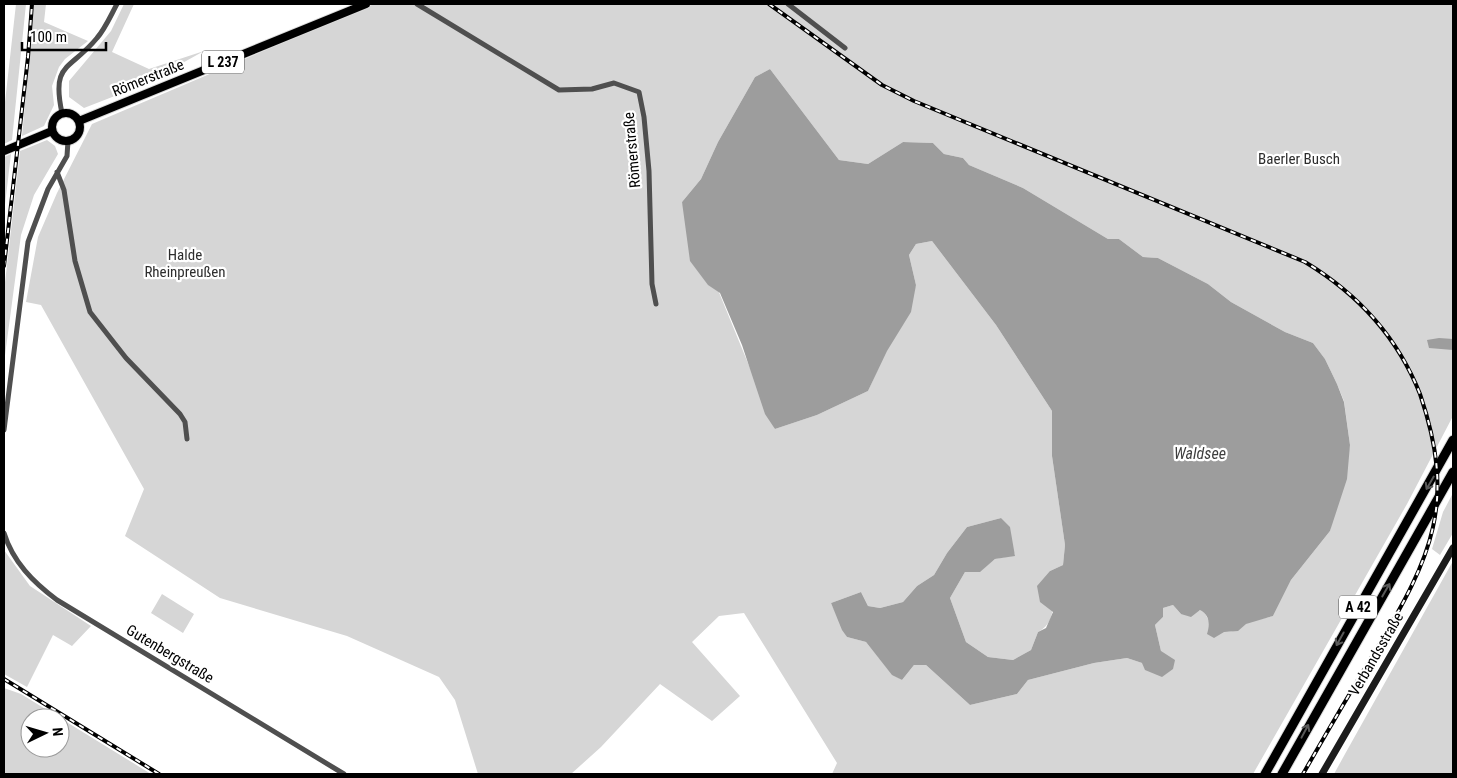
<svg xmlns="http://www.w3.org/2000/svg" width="1457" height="778" viewBox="0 0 1457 778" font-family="'Roboto Condensed',sans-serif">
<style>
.green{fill:#d6d6d6;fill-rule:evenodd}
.water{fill:#9d9d9d}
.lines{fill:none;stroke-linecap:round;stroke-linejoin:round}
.primary-casing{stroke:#dbdbdb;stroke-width:10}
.motorway-casing{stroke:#dbdbdb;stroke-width:11}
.minor{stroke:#4f4f4f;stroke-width:5}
.secondary{stroke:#1c1c1c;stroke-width:7}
.primary{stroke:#000;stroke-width:8}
.motorway{stroke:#000;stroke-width:9}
.rail-casing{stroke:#000;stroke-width:4}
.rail{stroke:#fff;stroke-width:2;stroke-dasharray:5.5;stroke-linecap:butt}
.oneway{stroke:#595959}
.labels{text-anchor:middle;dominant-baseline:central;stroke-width:4.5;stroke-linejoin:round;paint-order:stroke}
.shield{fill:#fff;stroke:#4c4c4c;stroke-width:1}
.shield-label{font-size:14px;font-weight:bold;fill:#000}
.street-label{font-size:15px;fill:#000;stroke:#fff}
.park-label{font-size:15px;fill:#2d2d2d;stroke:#fff}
.water-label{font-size:16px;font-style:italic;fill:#3e3e3e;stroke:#fff}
</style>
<rect width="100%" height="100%" fill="#fff"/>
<path class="green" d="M16,4H26L12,140L4,144V111Z
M34,4H46L44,22L88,41L65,59L59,67L52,86L54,105L44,126L22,136Z
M124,4H134L112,52L149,69L204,51L143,85L84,108L69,97V81L111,31Z
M374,4H1453V416L1407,504L1253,774H832L837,763L744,613L719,616L692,642L740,696L712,721L660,684L601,747L571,774H478L455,700L439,677L347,636L220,598L125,536L144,489L41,305L26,302L38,237L57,193L92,124ZM770,69L839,160L868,164L903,142L933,143L944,154L963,158L969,165L1023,188L1108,239H1119L1143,257L1158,258L1208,284L1231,302L1285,332L1313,343L1325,359L1337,384L1344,401L1350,445L1330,531L1291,580L1273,616C1264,619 1253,620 1245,624C1231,633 1229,635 1213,625C1207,621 1207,613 1201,610L1181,614L1173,605L1163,608V617L1155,625L1161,651L1142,663L1127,658L1094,663L1028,680L1017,694L970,705L926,665H914L902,680L892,674L866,642L847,637L831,603L861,592L868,606L880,608L903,602L917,586L934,575L947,553L967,527L1001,518L1015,555L995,559L979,572H965L950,598L966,642L988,657L1013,660L1031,650L1038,632C1060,621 1052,592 1050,571L1063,565L1065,545L1052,456V411L996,325L932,241L916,244L909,255L916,285L868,391L817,415L775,429L682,202L701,179L718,142L755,77Z
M47,140L55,146L58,154L34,195L21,235L4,363V291L20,151Z
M11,154L4,213V157Z
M1453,493V533L1440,555L1432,549L1443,512Z
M4,550L30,586L91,626L72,646L53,635L27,687L4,674Z
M1453,561V774H1334L1345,754Z
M162,594L194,614L183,633L151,613Z
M4,688L21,694L60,718H30V748H60V718L151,774H4Z"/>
<path class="water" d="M770,69L839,160L868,164L903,142L933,143L944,154L963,158L969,165L1023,188L1108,239H1119L1143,257L1158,258L1208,284L1231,302L1285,332L1313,343L1325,359L1337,384L1344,402L1350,445L1347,479L1330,531L1291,580L1273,616L1246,624L1238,631L1224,632L1214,638L1207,634C1210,625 1210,615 1200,610L1191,617L1181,614L1173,605L1163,608V617L1155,625L1161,651L1175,660L1173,669L1162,677L1145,670L1142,663L1127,658L1094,663L1028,680L1017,694L970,705L926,665H914L902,680L892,675L866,642L847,637L842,630L831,603L861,592L868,606L880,608L903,602L917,586L934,575L947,553L967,527L1001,518L1010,527L1015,556L995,559L980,572H965L950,598L966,642L988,657L1013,660L1031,650L1038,632L1046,628L1053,612L1040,602L1037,586L1050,571L1063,565L1065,545L1052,456V411L996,325L932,241L916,244L909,255L916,285L911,312L887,351L868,391L817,415L775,429L765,414L742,345L720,293L708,285L690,261L682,202L701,179L718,142L755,77Z
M1439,338L1453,339V350L1429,348L1427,340Z"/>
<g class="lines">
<defs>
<path id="primary" d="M52 127a14 14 0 1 1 28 0a14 14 0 1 1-28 0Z
M79,121L366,4
M4,151L52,131"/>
<path id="motorway" d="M1265,774L1453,440
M1282,774L1453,472"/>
</defs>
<use href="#primary" class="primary-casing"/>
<use href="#motorway" class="motorway-casing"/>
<path class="minor" d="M417,4L559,90L592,89L614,83L639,92L644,117L649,171L652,284L656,304
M788,4L845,48
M62,113C51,62 70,71 97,38C105,29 111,15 117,4
M57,172L64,190L75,261L90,312L126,358L180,414L185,422L187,439
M4,430L28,242L48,189L67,156L68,141
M4,533C13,562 33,582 57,600L344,774"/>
<path class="secondary" d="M1322,774L1453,548"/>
<use href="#primary" class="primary"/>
<use href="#motorway" class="motorway"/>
<defs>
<path id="rail" d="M769,4L882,85L914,101L1305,262C1358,294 1397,336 1420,394C1457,503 1432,556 1376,650C1351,691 1327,732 1303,774
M4,266L28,57L32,4
M4,679L159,774"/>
</defs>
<use href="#rail" class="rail-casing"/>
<use href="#rail" class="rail"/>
</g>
<defs><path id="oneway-shaft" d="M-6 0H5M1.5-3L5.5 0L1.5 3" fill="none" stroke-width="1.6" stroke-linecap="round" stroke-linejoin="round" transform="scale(1.25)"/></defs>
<g class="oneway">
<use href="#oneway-shaft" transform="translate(1430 483) rotate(120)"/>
<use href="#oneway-shaft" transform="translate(1386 590) rotate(-60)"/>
<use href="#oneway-shaft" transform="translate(1340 639) rotate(119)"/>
<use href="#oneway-shaft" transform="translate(1305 731) rotate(-62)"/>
</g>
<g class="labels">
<g class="shield">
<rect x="202" y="50.5" width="42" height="23" rx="4"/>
<rect x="1339" y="595.5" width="38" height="23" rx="4"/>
</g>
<g class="shield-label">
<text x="223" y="62">L 237</text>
<text x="1358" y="607">A 42</text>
</g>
<g class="street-label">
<text transform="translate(148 78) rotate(-22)">Römerstraße</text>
<text transform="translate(632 150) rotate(-95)">Römerstraße</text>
<text transform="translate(170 654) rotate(31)">Gutenbergstraße</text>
<text transform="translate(1376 654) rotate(-60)">Verbandsstraße</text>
</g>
<g class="park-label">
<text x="1299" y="159">Baerler Busch</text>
<text x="185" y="255">Halde<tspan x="185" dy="17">Rheinpreußen</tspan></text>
</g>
<g class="water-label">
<text x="1200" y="453">Waldsee</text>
</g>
</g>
<rect width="1457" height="778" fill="none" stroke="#000000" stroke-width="10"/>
<g transform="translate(45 733) rotate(85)"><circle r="24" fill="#ffffff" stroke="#999999"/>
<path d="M0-4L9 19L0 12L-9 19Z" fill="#000000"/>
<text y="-8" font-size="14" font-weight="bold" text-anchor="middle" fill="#000000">N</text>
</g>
<path d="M22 42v8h84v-8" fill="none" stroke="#000000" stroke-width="2.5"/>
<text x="30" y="42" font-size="15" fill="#000000" stroke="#ffffff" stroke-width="4" paint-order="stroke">100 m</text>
</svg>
